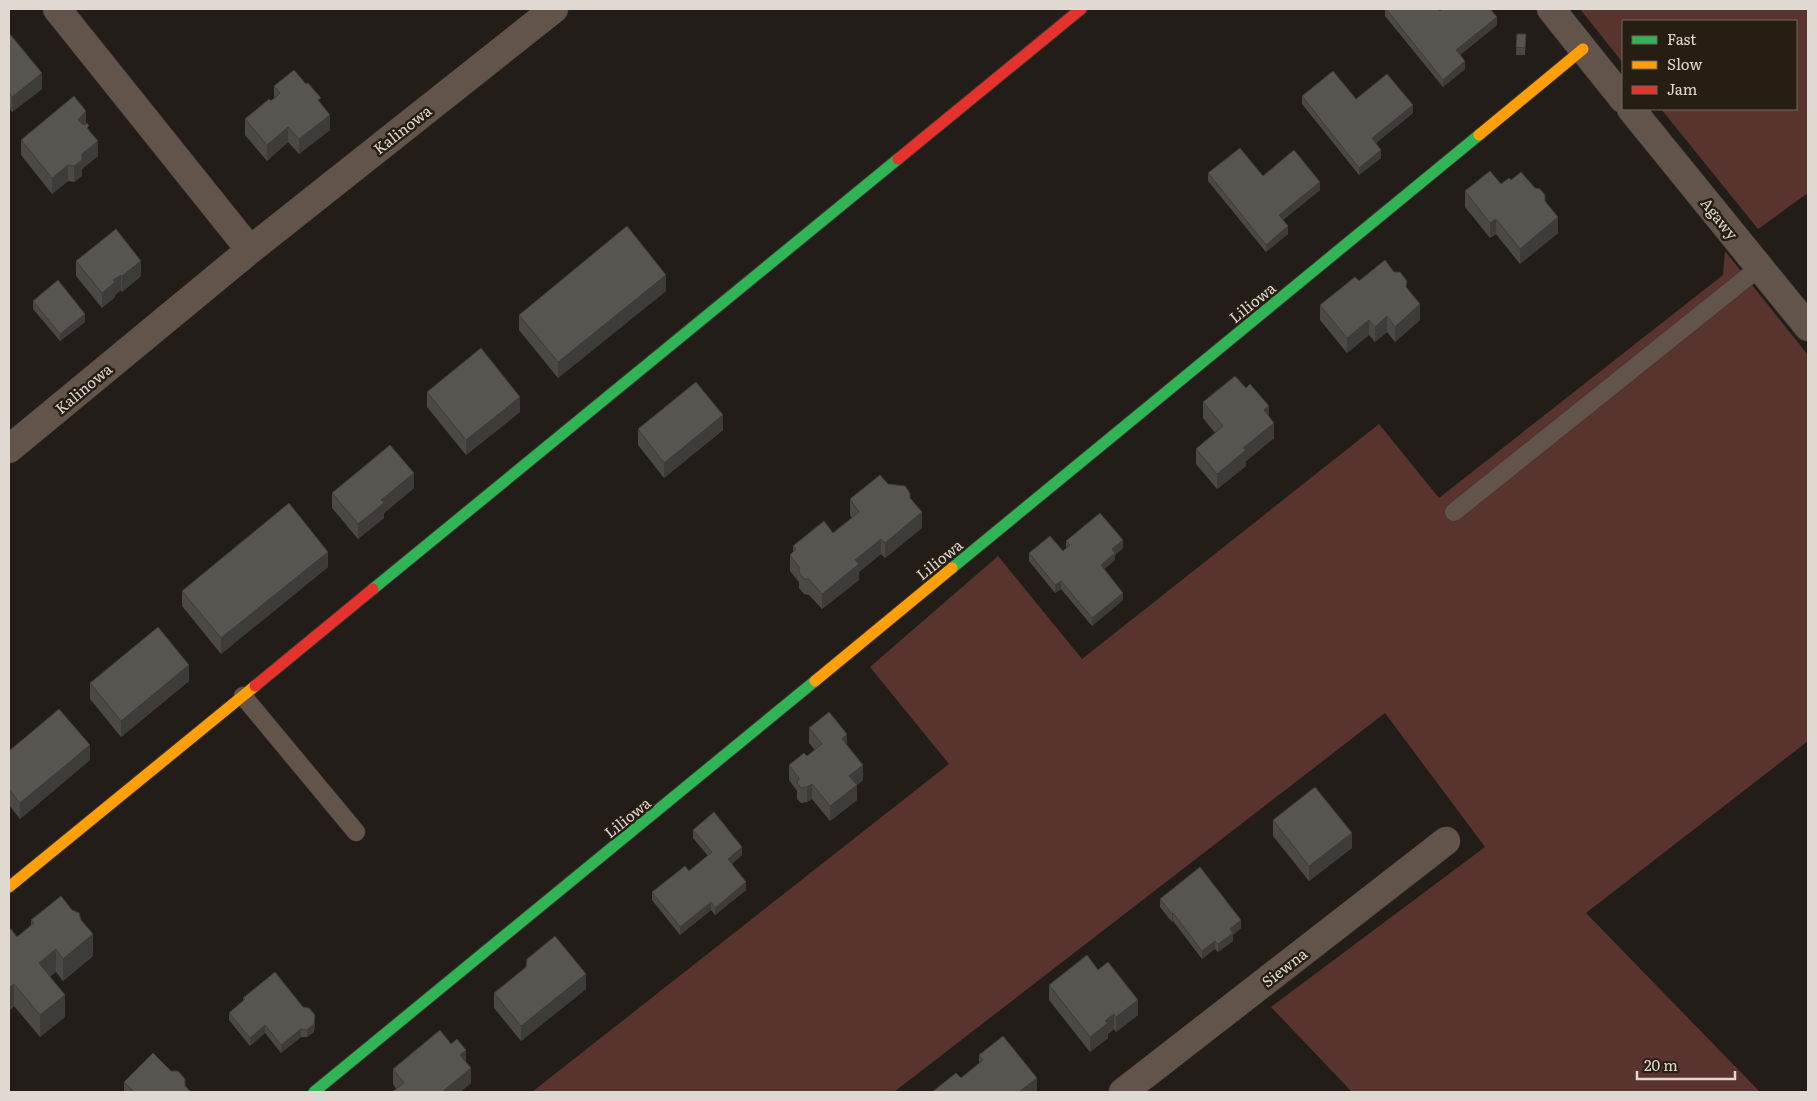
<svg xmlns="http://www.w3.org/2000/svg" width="1817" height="1101" viewBox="0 0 1817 1101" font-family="Literata,serif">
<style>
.green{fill:#59342e}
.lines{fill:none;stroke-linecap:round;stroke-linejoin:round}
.lane-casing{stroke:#3c3733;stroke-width:19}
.street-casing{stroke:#3c3733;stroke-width:29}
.fast-casing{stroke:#3c3733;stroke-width:13}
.slow-casing{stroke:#3c3733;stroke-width:13}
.jam-casing{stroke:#3c3733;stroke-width:13}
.lane{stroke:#63544b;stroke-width:18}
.street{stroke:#63544b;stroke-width:28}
.fast{stroke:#30b455;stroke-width:11}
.slow{stroke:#ff9f0a;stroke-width:11}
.jam{stroke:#e5322d;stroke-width:11}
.wall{fill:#4c4945}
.shaded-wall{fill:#3e3c38}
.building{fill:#585550;stroke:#3e3c38}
.labels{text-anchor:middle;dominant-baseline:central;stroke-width:5;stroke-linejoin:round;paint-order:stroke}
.street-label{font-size:15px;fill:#e0d9d2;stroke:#271e13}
</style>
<rect width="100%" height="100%" fill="#221d18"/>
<path class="green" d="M1580,9H1808V193L1758,229L1661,109H1796V21H1623V63Z
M1725,251L1808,355V741L1586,913L1760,1092H1352L1271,1007L1485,847L1385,713L894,1092H532L949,764L870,667L998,556L1082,659L1379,424L1439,498L1723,275Z"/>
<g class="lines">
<defs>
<path id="lane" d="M1454,512L1760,267
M243,696L356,832"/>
<path id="street" d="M57,9L250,250
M1551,9L1623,99
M1631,109L1808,327
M9,449L250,250L554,9
M1123,1092L1446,841"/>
<path id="fast" d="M952,568L1479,135
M373,589L898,159
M314,1092L815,681"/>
<path id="slow" d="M1479,135L1583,49
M815,681L952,568
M9,887L255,686"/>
<path id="jam" d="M898,159L1081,9
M255,686L373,589"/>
</defs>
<use href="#lane" class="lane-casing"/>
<use href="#street" class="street-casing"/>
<use href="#fast" class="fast-casing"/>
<use href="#slow" class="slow-casing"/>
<use href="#jam" class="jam-casing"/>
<use href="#lane" class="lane"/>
<use href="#street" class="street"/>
<use href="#fast" class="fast"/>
<use href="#slow" class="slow"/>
<use href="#jam" class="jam"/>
</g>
<path class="wall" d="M1385,9L1497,25L1460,55L1465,69L1443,87L1385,16Z
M9,33L42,89L12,112L9,108Z
M1517,34H1526L1525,55H1516Z
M274,86L321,103L330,130L299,154L288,142L267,161L245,135V119L274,98Z
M1302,96L1356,99L1413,113L1376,143L1381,158L1359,175L1302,104Z
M86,125L89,130L98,156L82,169V176L74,182L68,181L52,194L21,155V140Z
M1208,173L1263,176L1320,190L1283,220L1288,234L1266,252L1208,181Z
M1511,180L1545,201L1558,233L1520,264L1496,234L1490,238L1465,207V191L1501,184Z
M76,261L141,276L122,292L121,290L115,295V297L102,308L76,276Z
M1359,281L1407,288L1420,320L1395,342L1387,332L1375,342L1369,335L1347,353L1320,320V305Z
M666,291L558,378L519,330V315Z
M33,301L85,322L60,341L33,309Z
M427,392L520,412L466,455L427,407Z
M1203,402L1269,416L1274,438L1246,461V466L1217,489L1196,464V449L1215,433L1203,418Z
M638,429L723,430L664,478L638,445Z
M888,484L910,498L922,528L885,558L881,554L859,572V580L822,609L809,595L804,594L799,588V582L790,571V555L793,552V546L833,533L852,518L850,515V499Z
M414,488L384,513V518L358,539L332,508V493Z
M1066,541L1123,548L1115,555V560L1104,569L1123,600L1092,626L1061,589L1055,593L1029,561V553L1063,551L1066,548Z
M328,567L221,654L182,606V591Z
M189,681L121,737L90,699V683Z
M809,728L847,745L863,780L857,785V800L830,821L812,799L807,802L801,803L797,799V791L789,780V765L807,756L815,750L809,743Z
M9,751L90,760L20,819L9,805Z
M1273,820L1352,848L1309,881L1273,836Z
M693,830L742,855L732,864L746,890L715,915L711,910L680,935L652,900V892L689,871L708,856L693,838Z
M1160,899L1241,928L1233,935V941L1218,952L1215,949L1202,959L1173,921L1172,922L1160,907Z
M31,920L93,956L63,981L56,972L50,976L65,1017L40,1037L14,1006L10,1010L9,1009V931L17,937L31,925Z
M1098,970L1138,1015L1116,1032L1114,1029L1108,1034V1038L1090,1052L1049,1000V985Z
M586,989L521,1041L494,1008V993Z
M243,998L315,1023L314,1032L307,1037H301L281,1053L265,1033L250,1046L229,1020V1013L243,1001Z
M979,1055L1037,1092H932L961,1078L979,1064Z
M466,1062L471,1083L460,1092H392L396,1089L393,1084V1069Z
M124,1082L185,1087L191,1092H124Z"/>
<path class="shaded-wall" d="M1497,17V25L1456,58V50Z
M1465,61V69L1443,87V80Z
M42,73V89L12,112V97Z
M1413,105V113L1372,146V138Z
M86,111V126L78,135V120Z
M330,115V130L299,154V139Z
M288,127V142L267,161V145Z
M98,141V156L82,169V176L74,182V166L82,154Z
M1381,150V158L1359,175V168Z
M68,165V181L52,194V178Z
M1320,182V190L1279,223V215Z
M1558,217V233L1520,264V249Z
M1496,219V234L1490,238V223Z
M1288,226V234L1266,252V245Z
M141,261V276L122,292V276Z
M121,275V290L115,295V297L102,308V293L113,280Z
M666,275V291L558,378V362Z
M1420,304V320L1395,342V327Z
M85,314V322L60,341V334Z
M1387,316V332L1375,342V327Z
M1369,320V335L1347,353V338Z
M520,397V412L466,455V440Z
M1269,406V422L1264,410Z
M723,415V430L664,478V463Z
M1274,423V438L1246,461V466L1217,489V474L1243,448Z
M414,473V488L384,513V518L358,539V524L381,500Z
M922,512V528L885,558V543Z
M881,539V554L859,572V580L822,609V594L855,560Z
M1123,540V548L1115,555V560L1101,572V565L1112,549Z
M328,552V567L221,654V638Z
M1061,581V589L1055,593V585Z
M1123,593V600L1092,626V618Z
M189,665V681L121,737V721Z
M847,734V750L842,739Z
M90,745V760L20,819V803Z
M863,765V780L857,785V800L830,821V806L849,776Z
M812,784V799L807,802V787Z
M1352,833V848L1309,881V866Z
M742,847V855L728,867V859Z
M746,882V890L715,915V908Z
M711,902V910L680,935V927Z
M1173,913V921L1172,922V914Z
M1241,920V928L1233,935V941L1218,952V944L1230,929Z
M93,934V956L63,981V959Z
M1215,941V949L1202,959V951Z
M56,949V972L39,985V963Z
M586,974V989L521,1041V1026Z
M14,984V1006L10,1010V987Z
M65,995V1017L40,1037V1015Z
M1138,1000V1015L1116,1032V1017Z
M1114,1014V1029L1108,1034V1038L1090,1052V1037L1105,1021Z
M315,1015L314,1032L307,1037V1030Z
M265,1025V1033L250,1046V1038Z
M301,1029V1037L281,1053V1045Z
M466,1050V1065L460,1055Z
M471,1068V1083L460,1092H442Z
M1037,1078V1092H1019Z"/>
<path class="building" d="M1386,9H1438L1440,11L1442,9H1490L1497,17L1456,50L1465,61L1443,80Z
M9,33L42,73L12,97L9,92Z
M1517,34H1526L1525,48L1516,47Z
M294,70L306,84L308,83L321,98L318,100L330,115L299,139L288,127L267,145L245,119L269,99L271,101L280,93L274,86Z
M1333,71L1356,99L1387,74L1413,105L1372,138L1381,150L1359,168L1302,96Z
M74,96L86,111L78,120L82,124L85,125L87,123L89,126L87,128L98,141L82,154V160L74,166L68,165L52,178L21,140Z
M1240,148L1263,176L1294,150L1320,182L1279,215L1288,226L1266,245L1208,173Z
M1490,171L1501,184L1509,178L1511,180L1521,172L1535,188L1540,189L1545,195V201L1558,217L1520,249L1496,219L1490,223L1465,191Z
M627,226L666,275L558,362L519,315Z
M116,229L141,261L122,276L121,275L113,280L115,282L102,293L76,261Z
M1385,260L1394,272H1400L1407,281L1406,287L1420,304L1395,327L1387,316L1375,327L1369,320L1347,338L1320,305L1355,277L1359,281Z
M58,280L85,314L60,334L33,301Z
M481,348L520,397L466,440L427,392Z
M1235,376L1246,388L1250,384L1269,406L1264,410L1274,423L1243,448L1246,450L1217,474L1196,449L1223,426L1203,402Z
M696,382L723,415L664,463L638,429Z
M390,445L414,473L381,500L384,503L358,524L332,493Z
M880,475L888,484L905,486L910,493V498L922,512L885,543L881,539L855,560L859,564L822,594L809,579H804L799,572V567L790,555L796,549L793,546L824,521L833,533L859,512L850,499Z
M289,503L328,552L221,638L182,591Z
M1100,513L1123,540L1112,549L1115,553L1101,565L1123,593L1092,618L1061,581L1055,585L1029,553L1050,536L1063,551L1070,545L1066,541Z
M158,627L189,665L121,721L90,683Z
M59,709L90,745L20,803L9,789V751Z
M829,712L847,734L842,739L863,765L849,776L857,785L830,806L812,784L807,787L801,788L797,783L799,778L789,765L804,753L807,756L822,744L809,728Z
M1315,787L1352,833L1309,866L1273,820Z
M714,812L742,847L728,859L746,882L715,908L711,902L680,927L652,892L685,866L689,871L712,852L693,830Z
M1200,867L1241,920L1230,929L1233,933L1218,944L1215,941L1202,951L1173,913L1172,914L1160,899Z
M61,896L72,910L79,913L81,920L93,934L63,959L56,949L39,963L65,995L40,1015L14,984L10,987L9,986V931L11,929L17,937L34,923L31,920Z
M555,936L586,974L521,1026L494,993L526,967L527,959Z
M1087,955L1098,970L1108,962L1138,1000L1116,1017L1114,1014L1105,1021L1108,1023L1090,1037L1049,985Z
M275,972L303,1007L309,1008L315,1015L314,1024L307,1030L301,1029L281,1045L265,1025L250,1038L229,1013L245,999L243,998Z
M440,1030L451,1044L457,1039L466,1050L460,1055L471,1068L442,1092H392L404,1083L393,1069Z
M1003,1036L1037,1078L1019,1092H1009L1008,1091L1007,1092H932L956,1073L961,1078L983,1060L979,1055Z
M153,1053L171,1071H178L185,1079V1086L191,1092H134L124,1082Z"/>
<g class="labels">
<g class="street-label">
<text transform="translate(402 129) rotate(-38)">Kalinowa</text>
<text transform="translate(1720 218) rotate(51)">Agawy</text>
<text transform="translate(1252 302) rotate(-39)">Liliowa</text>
<text transform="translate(83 388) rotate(-40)">Kalinowa</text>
<text transform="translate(939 559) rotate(-39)">Liliowa</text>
<text transform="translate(627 817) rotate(-39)">Liliowa</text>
<text transform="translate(1284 967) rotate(-38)">Siewna</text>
</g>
</g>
<rect width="1817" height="1101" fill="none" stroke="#e0d9d2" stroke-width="20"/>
<rect x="1622" y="20" width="175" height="90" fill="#271e13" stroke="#71695f"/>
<rect x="1632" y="36" width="25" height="8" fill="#30b455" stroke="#71695f"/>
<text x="1667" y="45" font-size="15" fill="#e0d9d2">Fast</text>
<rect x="1632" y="61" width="25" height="8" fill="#ff9f0a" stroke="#71695f"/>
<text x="1667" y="70" font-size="15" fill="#e0d9d2">Slow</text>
<rect x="1632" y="86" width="25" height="8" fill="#e5322d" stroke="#71695f"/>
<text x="1667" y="95" font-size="15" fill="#e0d9d2">Jam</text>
<path d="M1637 1071v8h98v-8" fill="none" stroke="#e0d9d2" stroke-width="2.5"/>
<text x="1644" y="1071" font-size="15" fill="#e0d9d2" stroke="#271e13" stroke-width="4" paint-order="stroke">20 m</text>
</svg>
